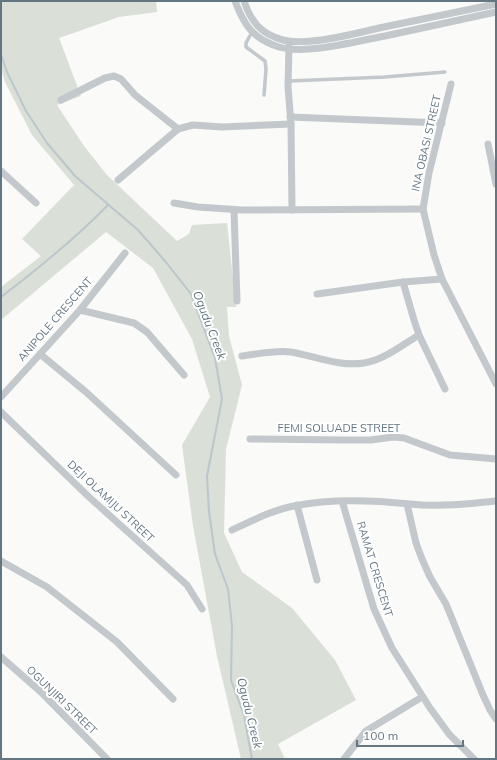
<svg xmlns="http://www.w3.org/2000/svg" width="497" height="760" font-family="Mulish,sans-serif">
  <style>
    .green { fill: #dadfd7 }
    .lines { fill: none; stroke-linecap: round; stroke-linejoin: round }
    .stream { stroke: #bbc7cb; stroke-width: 2 }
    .service { stroke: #c3c8cc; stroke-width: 3.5 }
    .minor { stroke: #c3c8cc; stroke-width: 7 }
    .labels { text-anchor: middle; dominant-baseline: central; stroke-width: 4; stroke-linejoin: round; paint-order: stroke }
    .street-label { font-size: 11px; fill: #657683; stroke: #fff }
    .water-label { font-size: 12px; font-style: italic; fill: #60757c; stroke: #fff }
  </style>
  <rect width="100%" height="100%" fill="#fafaf8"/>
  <!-- green -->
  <polygon class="green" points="1,1 156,1 157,12 119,17 59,38 81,96 57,105 84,146 107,175 177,241 189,234 192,225 227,223 236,307 227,307 229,336 242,385 226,449 224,533 242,572 292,608 335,660 356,700 278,744 285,759 241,759 217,656 193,526 182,445 210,397 192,339 153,268 106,232 1,320 1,287 41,256 22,239 74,185 32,135 5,82 1,68"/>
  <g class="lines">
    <!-- stream -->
    <g class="stream">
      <polyline points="1,55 7,72 26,111 47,143 75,176 138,230 165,261 191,294 215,358 222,399 207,476 209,512 215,554 228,589 232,626 231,680 244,715 252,759"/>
      <path d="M1,297C39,268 75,239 108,205"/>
    </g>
    <!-- service -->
    <g class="service">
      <polyline points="252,32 246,43 246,47 265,61 266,69 264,95"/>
      <polyline points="289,81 385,77 445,72"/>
    </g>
    <!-- minor -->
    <g class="minor">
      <path d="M235,1C244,25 253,39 279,47C306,55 357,41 385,36C422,28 459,20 496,12"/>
      <path d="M244,1C251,22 261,34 283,40C307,46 354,34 379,28C418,20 457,12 496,4"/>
      <polyline points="289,46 288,87 291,124 292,210"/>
      <polyline points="451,84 429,173 423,209 434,255 442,279 496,384"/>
      <polyline points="61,100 105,78 114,76 121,79 135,95 178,129"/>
      <polyline points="290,117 442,123"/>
      <polyline points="488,144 496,184"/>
      <polyline points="1,171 36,203"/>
      <polyline points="118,180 178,129 193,125 222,127 291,124"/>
      <polyline points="174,203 198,207 242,210 423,209"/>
      <polyline points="234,210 237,301"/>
      <polyline points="403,282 414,320 419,335 445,389"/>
      <polyline points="317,294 403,282 442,279"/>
      <polyline points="80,310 134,323 147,332 184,375"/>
      <polyline points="40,354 86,392 176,475"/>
      <path d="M242,356C258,354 275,350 291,352C315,356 339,367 364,363C384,360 402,345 419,335"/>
      <polyline points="1,397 80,310 125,253"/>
      <polyline points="1,412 89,497 187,585 202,609"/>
      <polyline points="250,439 345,440 371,440 393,437 404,438 450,455 496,459"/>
      <polyline points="342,501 374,609 392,648 430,708 449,734 474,759"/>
      <polyline points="407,504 416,543 422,559 430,577 446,604 483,695 490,710 496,719"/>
      <polyline points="297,505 317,580"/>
      <path d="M232,530C252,521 272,510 294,506C332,498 373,500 410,504C438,507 468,504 496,501"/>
      <polyline points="1,561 47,587 117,642 173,699"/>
      <polyline points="1,657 41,692 107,759"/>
      <polyline points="344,759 366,731 422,697"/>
    </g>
  </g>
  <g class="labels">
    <!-- street labels -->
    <g class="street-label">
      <text transform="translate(426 143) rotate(-77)">INA OBASI STREET</text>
      <text transform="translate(55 319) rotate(-49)">ANIPOLE CRESCENT</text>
      <text x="339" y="428">FEMI SOLUADE STREET</text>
      <text transform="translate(111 501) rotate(43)">DEJI OLAMIJU STREET</text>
      <text transform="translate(375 569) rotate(73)">RAMAT CRESCENT</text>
      <text transform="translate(62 700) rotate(44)">OGUNJIRI STREET</text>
    </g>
    <!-- water labels -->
    <g class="water-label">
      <text transform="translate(210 325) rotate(69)">Ogudu Creek</text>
      <text transform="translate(250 713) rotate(76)">Ogudu Creek</text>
    </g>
  </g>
  <!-- border -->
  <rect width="497" height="760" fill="none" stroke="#657683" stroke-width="4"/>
  <!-- scale -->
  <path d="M357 740v6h106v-6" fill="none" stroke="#657683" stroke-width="2"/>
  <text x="363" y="740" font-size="12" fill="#657683" stroke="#ffffff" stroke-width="3" paint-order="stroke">100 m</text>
</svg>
